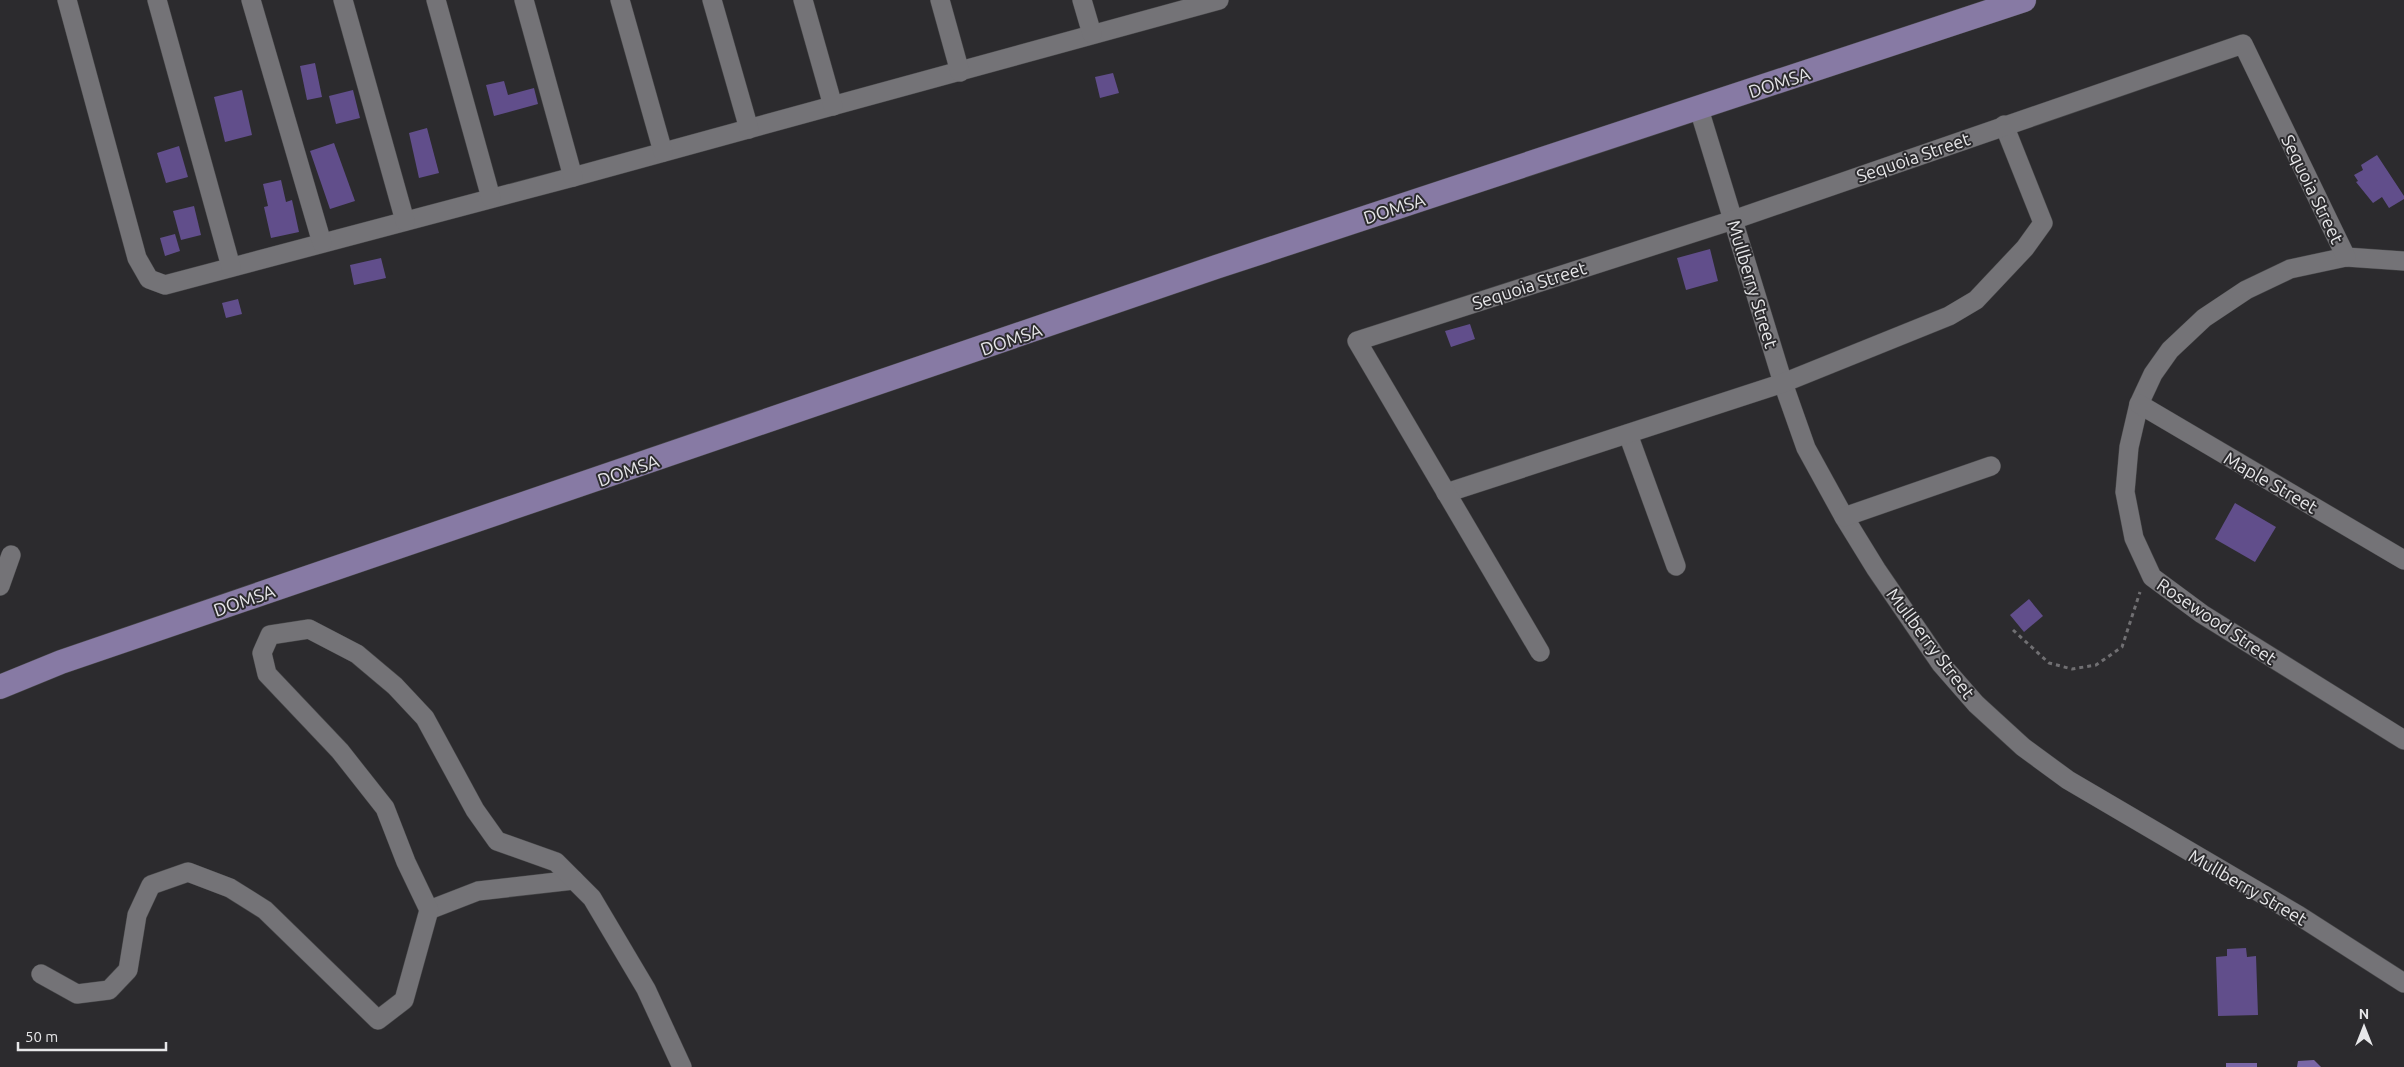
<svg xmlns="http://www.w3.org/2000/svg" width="2404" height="1067" font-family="Ubuntu,sans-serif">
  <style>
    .water { fill: #7a67a6 }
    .building { fill: #614e8b }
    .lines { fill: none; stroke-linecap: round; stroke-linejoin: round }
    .minor-casing { stroke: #474749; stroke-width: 20 }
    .major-casing { stroke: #474749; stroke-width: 25 }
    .path { stroke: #706f72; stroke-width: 3; stroke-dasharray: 4 4; stroke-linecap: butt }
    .minor { stroke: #747377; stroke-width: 19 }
    .major { stroke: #877aa4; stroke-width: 24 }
    .labels { text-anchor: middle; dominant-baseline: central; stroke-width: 4; stroke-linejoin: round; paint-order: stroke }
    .street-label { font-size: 18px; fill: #e7e7e9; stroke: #2c2b2e }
  </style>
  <rect width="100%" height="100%" fill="#2c2b2e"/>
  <!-- water -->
  <g class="water">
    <polygon points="2314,1060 2321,1067 2297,1067 2298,1061"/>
    <rect x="2226" y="1063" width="31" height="4"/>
  </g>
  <!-- building -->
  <g class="building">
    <polygon points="315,63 322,97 307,100 300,66"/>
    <polygon points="1113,73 1119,93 1100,98 1095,77"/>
    <polygon points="504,81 508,95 534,88 538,104 494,116 486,85"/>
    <polygon points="242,90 252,135 225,142 214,97"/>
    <polygon points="353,90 360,118 336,124 329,96"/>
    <polygon points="427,128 439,173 419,178 409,133"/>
    <polygon points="334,143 355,201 330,209 310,151"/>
    <polygon points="179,146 188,177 166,183 157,153"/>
    <polygon points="2377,155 2404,196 2404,199 2389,208 2382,197 2373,203 2356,182 2358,181 2354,175 2363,170 2361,165"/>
    <polygon points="281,180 286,202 292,200 299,232 271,238 264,207 268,206 263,184"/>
    <polygon points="194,206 201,235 181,240 173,211"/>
    <polygon points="175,234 180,251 165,256 160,238"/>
    <polygon points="1710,249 1718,281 1686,290 1677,258"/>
    <polygon points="381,258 386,278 354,285 350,265"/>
    <polygon points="238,299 242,314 226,318 222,303"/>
    <polygon points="1470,324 1475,339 1451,347 1445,331"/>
    <polygon points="2235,503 2276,527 2255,562 2215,539"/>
    <polygon points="2029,599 2043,616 2024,632 2010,615"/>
    <polygon points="2246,948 2247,957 2256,956 2258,1015 2218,1016 2216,957 2227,956 2227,949"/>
  </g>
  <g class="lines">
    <!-- minor casing -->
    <g class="minor-casing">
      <g id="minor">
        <polyline points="67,0 137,258 149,279 165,285 573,177 1219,0"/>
        <polyline points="157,0 231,267"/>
        <polyline points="251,0 322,243"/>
        <polyline points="343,0 405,221"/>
        <polyline points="436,0 491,198"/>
        <polyline points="524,0 573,177"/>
        <polyline points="620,0 663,152"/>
        <polyline points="712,0 749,129"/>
        <polyline points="803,0 833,106"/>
        <polyline points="940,0 960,72"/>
        <polyline points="1082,0 1092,34"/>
        <polyline points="1699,109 1783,383 1806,448 1844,517 1876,569 1941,664 1976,704 2023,747 2068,780 2298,915 2404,983"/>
        <polyline points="2404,261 2346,257 2290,269 2246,290 2204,318 2170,350 2153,374 2139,404 2129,447 2125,492 2134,538 2152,577 2202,614 2404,740"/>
        <polyline points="2139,404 2404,560"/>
        <polyline points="1628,434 1676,566"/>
        <polyline points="1446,493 1783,383 1949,316 1976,300 2025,248 2043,223 2004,125"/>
        <polyline points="1844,517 1991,466"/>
        <polyline points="0,586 11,555"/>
        <polyline points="1540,652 1357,341 1733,220 2243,44 2346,257"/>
        <polyline points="429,910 478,891 574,880"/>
        <polyline points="41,974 77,994 109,990 128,970 137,915 151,885 188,872 230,888 265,910 378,1020 404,1000 429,910 406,862 385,808 340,751 267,674 262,653 270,635 309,629 357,654 395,686 425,718 475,810 497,841 556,862 592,898 646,989 682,1067"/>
      </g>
    </g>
    <!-- major casing -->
    <g class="major-casing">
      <polyline id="major" points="0,687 61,662 1216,267 2024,0"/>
    </g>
    <!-- path -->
    <polyline class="path" points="2013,630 2049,663 2072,669 2096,665 2122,647 2140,592"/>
    <!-- minor -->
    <use href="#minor" class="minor"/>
    <!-- major -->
    <use href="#major" class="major"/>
  </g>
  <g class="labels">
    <!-- street labels -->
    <g class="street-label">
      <text transform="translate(1779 82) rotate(-18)">DOMSA</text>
      <text transform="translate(1913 157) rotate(-19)">Sequoia Street</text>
      <text transform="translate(2313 189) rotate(64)">Sequoia Street</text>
      <text transform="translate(1394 208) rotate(-18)">DOMSA</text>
      <text transform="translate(1753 284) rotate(73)">Mullberry Street</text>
      <text transform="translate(1529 285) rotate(-18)">Sequoia Street</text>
      <text transform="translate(1011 339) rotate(-19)">DOMSA</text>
      <text transform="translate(628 470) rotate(-19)">DOMSA</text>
      <text transform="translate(2271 482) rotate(30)">Maple Street</text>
      <text transform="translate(244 600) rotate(-19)">DOMSA</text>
      <text transform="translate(2217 621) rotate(34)">Rosewood Street</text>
      <text transform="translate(1931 643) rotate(53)">Mullberry Street</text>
      <text transform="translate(2248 887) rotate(30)">Mullberry Street</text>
    </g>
  </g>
  <!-- north arrow -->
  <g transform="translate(2364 1027)" stroke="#2c2b2e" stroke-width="4" paint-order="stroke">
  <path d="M0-4L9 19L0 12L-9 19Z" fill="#e7e7e9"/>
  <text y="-8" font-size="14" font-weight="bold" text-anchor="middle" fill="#e7e7e9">N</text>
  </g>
  <!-- scale -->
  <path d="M18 1042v8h148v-8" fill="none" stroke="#e7e7e9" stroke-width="2.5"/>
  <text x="25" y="1042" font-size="15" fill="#e7e7e9" stroke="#2c2b2e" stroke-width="4" paint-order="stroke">50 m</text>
</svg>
